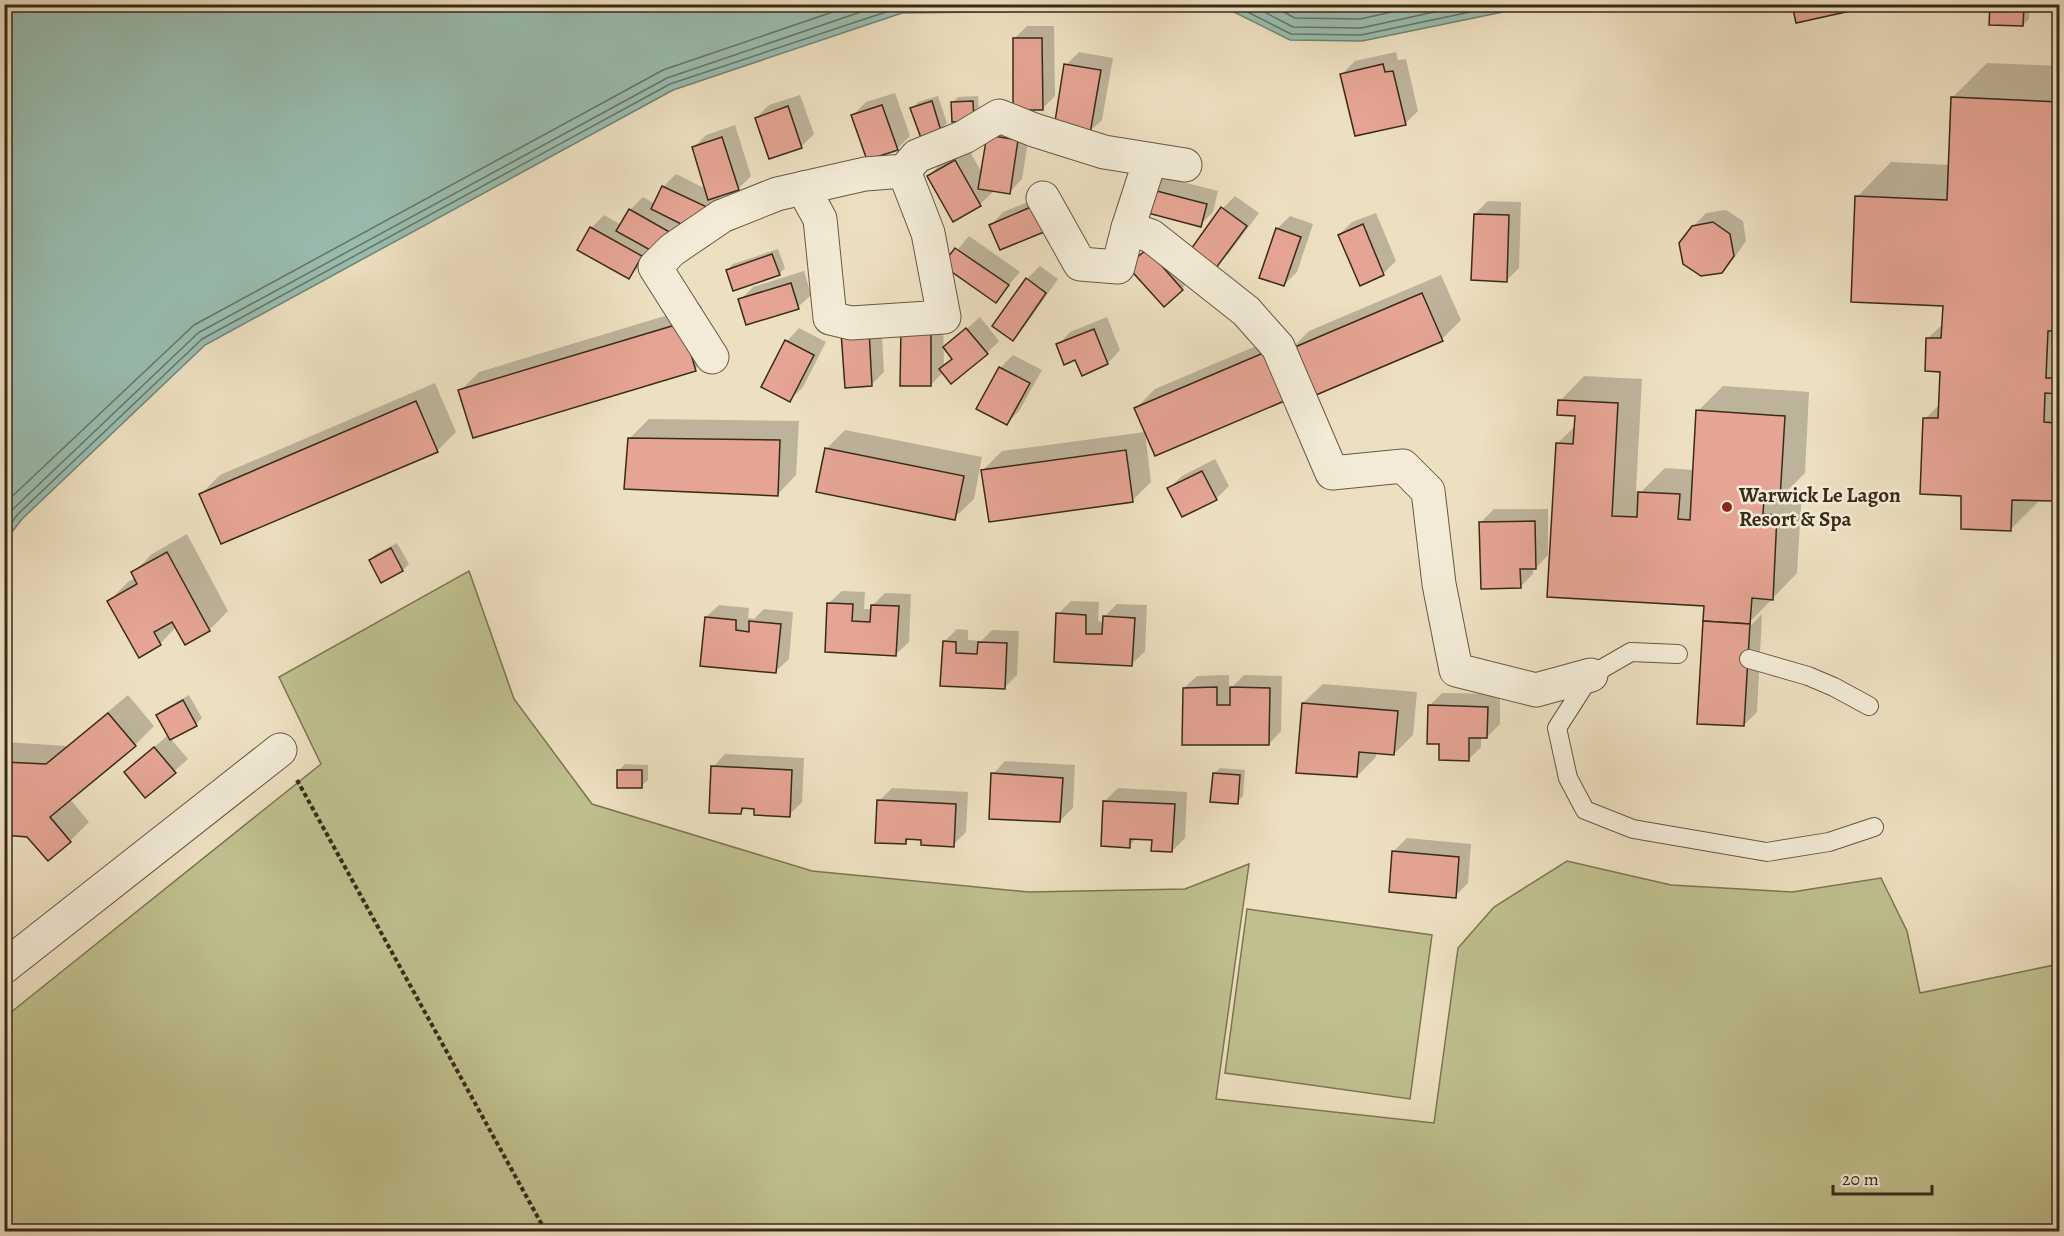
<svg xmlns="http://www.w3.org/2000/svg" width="2064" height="1236" font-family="Alegreya,serif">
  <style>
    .green { fill: #bfc08e; stroke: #7c7554; stroke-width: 1.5 }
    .water { fill: #99bdb0; stroke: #738274; stroke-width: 1.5 }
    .shadow { fill: #0003 }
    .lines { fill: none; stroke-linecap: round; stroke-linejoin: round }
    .shore { stroke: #697464; stroke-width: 1.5 }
    .building { fill: #e5a494; stroke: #392a19; stroke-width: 1.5 }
    .service-casing { stroke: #665843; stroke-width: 20 }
    .minor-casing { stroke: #665843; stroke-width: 35 }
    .path { stroke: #392a19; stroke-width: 4; stroke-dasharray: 4.5 3; stroke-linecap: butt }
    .service { stroke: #f3ebd7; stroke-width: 18 }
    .minor { stroke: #f3ebd7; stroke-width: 33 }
    .poi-dot { fill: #8f2418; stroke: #f3ebd7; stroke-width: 2 }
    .labels { text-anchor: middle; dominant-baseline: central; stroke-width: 5; stroke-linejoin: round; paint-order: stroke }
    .poi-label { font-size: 21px; font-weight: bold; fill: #392a19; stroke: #f3ebd7; text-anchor: start }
  </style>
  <rect width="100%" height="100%" fill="#ede0c1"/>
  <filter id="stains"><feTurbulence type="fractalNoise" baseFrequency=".00333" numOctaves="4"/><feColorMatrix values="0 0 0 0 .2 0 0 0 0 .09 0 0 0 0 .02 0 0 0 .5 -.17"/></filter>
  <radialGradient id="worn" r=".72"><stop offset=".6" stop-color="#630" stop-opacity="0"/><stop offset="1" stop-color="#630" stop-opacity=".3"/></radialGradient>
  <!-- green -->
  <g class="green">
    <polygon points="469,571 514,699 592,804 812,871 1028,892 1185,889 1249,864 1216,1099 1434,1123 1458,948 1494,907 1567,861 1671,885 1792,892 1881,878 1907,931 1920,993 2059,964 2059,1231 5,1231 5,1017 321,764 279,677"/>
    <polygon points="1247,909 1432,935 1410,1099 1225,1073"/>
  </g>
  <!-- water -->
  <polygon class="water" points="5,4 1537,4 1537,5 1362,41 1290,40 1228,9 902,13 673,90 205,345 22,519 5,541"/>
  <!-- shadow -->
  <g class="shadow">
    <polygon points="1992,4 2030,4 2029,19 2023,25"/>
    <polygon points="1027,26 1054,26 1055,96 1042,109 1014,39"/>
    <polygon points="1079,52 1113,58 1102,120 1089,132 1066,65"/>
    <polygon points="1396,52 1398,60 1406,59 1418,111 1405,124 1342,74 1355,61"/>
    <polygon points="1987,63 2060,66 2060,493 2053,500 2041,499 2010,530 1963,494 1925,419 1941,403 1942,370 1928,338 1944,323 1944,305 1857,197 1891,162 1950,165 1953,97"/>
    <polygon points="895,93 910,136 897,149 853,115 866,102"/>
    <polygon points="800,95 814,134 801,147 756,118 769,105"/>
    <polygon points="938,96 947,123 940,130 912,109 918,102"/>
    <polygon points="978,96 979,113 973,119 952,103 958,97"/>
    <polygon points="735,125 751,176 738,189 721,194 710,217 642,264 629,277 591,228 604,215 621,225 630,210 643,197 655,204 663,187 676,174 706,189 694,147 706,135"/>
    <polygon points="1030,128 1022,179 1010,192 992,189 993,192 980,204 953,220 929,176 941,163 968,148 982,173 988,135"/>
    <polygon points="1163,177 1218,191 1213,212 1200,225 1151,190"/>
    <polygon points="1046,195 1056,218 991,225 1003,212"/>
    <polygon points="1235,196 1259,213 1229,253 1216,266 1223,208"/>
    <polygon points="1488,201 1521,202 1519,268 1506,281 1475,214"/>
    <polygon points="1726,210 1743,221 1746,241 1734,258 1721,271 1693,227 1706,213"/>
    <polygon points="1376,213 1396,261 1383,274 1339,235 1352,222"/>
    <polygon points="1290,216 1313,224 1297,272 1284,285 1277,229"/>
    <polygon points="969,236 1020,272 995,301 945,265"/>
    <polygon points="778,249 785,268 779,274 727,270 733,264"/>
    <polygon points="1142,254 1195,276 1164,305"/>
    <polygon points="1040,266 1058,279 1025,326 1012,339 1027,279"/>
    <polygon points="804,271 811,295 798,307 740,300 753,287"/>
    <polygon points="1441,275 1461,320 1442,339 1136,408 1155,389 1287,333 1293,347 1309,331"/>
    <polygon points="701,305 715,350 695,369 460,391 479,372"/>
    <polygon points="943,315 944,367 953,358 945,348 980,317 999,341 987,353 943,372 931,385 902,328"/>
    <polygon points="1107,317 1120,350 1108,363 1082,374 1076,359 1058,345 1070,332"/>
    <polygon points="881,318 884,372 871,385 843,332"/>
    <polygon points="799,328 826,342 803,387 790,400 763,386 787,341"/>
    <polygon points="1013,355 1042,370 1019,411 1006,424 1000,368"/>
    <polygon points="1584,376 1642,379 1636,491 1641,492 1665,468 1695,470 1698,411 1723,386 1809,392 1805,473 1788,490 1802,491 1797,573 1749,623 1749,627 1762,614 1757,712 1744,725 1705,605 1549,596 1557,444 1576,425 1576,414 1560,401"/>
    <polygon points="435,383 456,432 437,451 201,494 220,475"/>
    <polygon points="649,419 799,421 796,475 777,495 630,438"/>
    <polygon points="845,430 982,457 974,499 954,518 826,449"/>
    <polygon points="1145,432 1151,482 1132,501 983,470 1002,451"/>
    <polygon points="1215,459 1229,486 1216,499 1169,488 1182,476"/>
    <polygon points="1494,509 1548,509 1548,555 1536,568 1533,568 1533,574 1520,587 1481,522"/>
    <polygon points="187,534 228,611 209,630 176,627 160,644 109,601 128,582 135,578 133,573 152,554"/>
    <polygon points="397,543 409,564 403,570 370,560 376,554"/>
    <polygon points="842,591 865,592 864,609 872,609 872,606 885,593 911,594 909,642 896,654 829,603"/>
    <polygon points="1071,601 1099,602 1098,621 1104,622 1104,617 1117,604 1147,605 1145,651 1132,664 1056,661 1058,614"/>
    <polygon points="719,605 749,608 748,618 754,619 764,609 793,612 789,659 776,671 706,617"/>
    <polygon points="957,629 968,630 968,640 981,641 992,630 1019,631 1017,675 1005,687 942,684 944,642"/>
    <polygon points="1229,675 1229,690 1244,675 1282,676 1281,731 1269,744 1184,688 1197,676"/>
    <polygon points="1323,684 1417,692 1413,735 1394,754 1376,752 1376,757 1357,776 1303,703"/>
    <polygon points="1442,693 1500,694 1500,724 1487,737 1481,736 1481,747 1468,760 1441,742 1429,706"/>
    <polygon points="128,695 154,726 135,745 70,799 89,822 70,841 4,834 4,742 67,746"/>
    <polygon points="189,695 202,718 196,724 170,738 188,759 146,796 126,772 168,735 158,715 164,709"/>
    <polygon points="725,754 804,758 802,802 789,815 756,808 746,807 741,813 713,767"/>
    <polygon points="1005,761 1075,765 1073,808 1060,821 993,774"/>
    <polygon points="625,764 648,765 648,780 641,786 619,770"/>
    <polygon points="1220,768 1245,770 1243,796 1237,802 1214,774"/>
    <polygon points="892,788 968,792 966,832 953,845 922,839 910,838 905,843 879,801"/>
    <polygon points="1118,788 1187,792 1185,838 1172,851 1154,839 1137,838 1129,846 1105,801"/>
    <polygon points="1407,838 1471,844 1468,883 1455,896 1394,851"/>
  </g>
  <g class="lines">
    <!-- shore -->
    <g class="shore">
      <polyline points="1232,4 1291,34 1361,35 1508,4"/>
      <polyline points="1249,4 1293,27 1361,28 1471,4"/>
      <polyline points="1269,4 1295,18 1360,19 1428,4"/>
      <polyline points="4,504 194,325 663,70 856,4"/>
      <polyline points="4,519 13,509 198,333 667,78 884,4"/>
      <polyline points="4,532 18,514 202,339 670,84 901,7 1129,4"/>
    </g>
  </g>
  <!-- building -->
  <g class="building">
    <polygon points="1792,4 1882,4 1796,23"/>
    <polygon points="1990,4 2024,6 2023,26 1989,25"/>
    <polygon points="1013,38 1042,38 1043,110 1013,110"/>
    <polygon points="1064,64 1101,70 1090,134 1054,128"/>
    <polygon points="1383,64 1385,72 1393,71 1406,125 1355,136 1340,74"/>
    <polygon points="1951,97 2060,102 2060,331 2048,331 2046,378 2060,378 2060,394 2045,393 2044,422 2056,423 2053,501 2012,500 2011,531 1961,529 1961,496 1920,494 1923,418 1938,418 1940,372 1925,371 1926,338 1941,338 1943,306 1851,302 1855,196 1947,200"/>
    <polygon points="932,101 941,131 921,138 910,108"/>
    <polygon points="973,101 974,121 952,122 951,102"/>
    <polygon points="882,105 898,150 867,160 851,115"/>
    <polygon points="788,106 802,148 769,159 755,118"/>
    <polygon points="987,135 1018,140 1010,194 978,189"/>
    <polygon points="722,137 739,190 708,200 692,147"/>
    <polygon points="955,160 981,206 953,222 927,176"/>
    <polygon points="662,186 709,208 697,232 651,209"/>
    <polygon points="1149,189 1207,204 1201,227 1144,212"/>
    <polygon points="1033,206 1044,232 1000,250 989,225"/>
    <polygon points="1221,207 1247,226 1216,268 1191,249"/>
    <polygon points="629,209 673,234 661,256 616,231"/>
    <polygon points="1474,214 1509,215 1507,282 1471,280"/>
    <polygon points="1713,222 1730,234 1734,256 1722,273 1701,276 1683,264 1679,243 1692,226"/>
    <polygon points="1363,224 1384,275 1360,286 1338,235"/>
    <polygon points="590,227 642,256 629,279 577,250"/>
    <polygon points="1276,228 1301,237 1284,286 1259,278"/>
    <polygon points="955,248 1009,285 996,303 942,265"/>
    <polygon points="1147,249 1183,290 1164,307 1127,266"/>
    <polygon points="772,254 780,275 733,291 726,270"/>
    <polygon points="1026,278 1046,293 1013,341 992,326"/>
    <polygon points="791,283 799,309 746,325 738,299"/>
    <polygon points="1422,293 1443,341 1309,398 1288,350"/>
    <polygon points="682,323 696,371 473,438 458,390"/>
    <polygon points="901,327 931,327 931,386 900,386"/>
    <polygon points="966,328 988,354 951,384 939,369 952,359 943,347"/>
    <polygon points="1094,329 1108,364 1082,376 1075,360 1064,365 1056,344"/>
    <polygon points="869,330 872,386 845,388 841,332"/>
    <polygon points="785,340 814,355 790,402 761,387"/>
    <polygon points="1268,351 1289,399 1155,456 1134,408"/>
    <polygon points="999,367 1030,383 1007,425 976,409"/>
    <polygon points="1558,400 1618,403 1612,516 1637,517 1638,492 1680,494 1678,519 1690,520 1696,410 1785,416 1780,499 1764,499 1763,514 1777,515 1773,600 1752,598 1750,624 1703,621 1704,606 1547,597 1556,443 1573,444 1575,416 1557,415"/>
    <polygon points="416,401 438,452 221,544 199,494"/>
    <polygon points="628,438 780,440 778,496 624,489"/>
    <polygon points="825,448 964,476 955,520 816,492"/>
    <polygon points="1126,450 1133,502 989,522 981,470"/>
    <polygon points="1202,471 1217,500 1182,517 1167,488"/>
    <polygon points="1535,521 1536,569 1520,569 1521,588 1481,589 1479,522"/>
    <polygon points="391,548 403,571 381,583 369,560"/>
    <polygon points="167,552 210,631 185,645 172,622 154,632 161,645 139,658 107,601 137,584 131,572"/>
    <polygon points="827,603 853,604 852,621 870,622 871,605 899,606 896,656 825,652"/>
    <polygon points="1056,613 1086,615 1086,634 1102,634 1103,616 1135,618 1132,666 1054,662"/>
    <polygon points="705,617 736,620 736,630 749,632 749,621 781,624 776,673 700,666"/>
    <polygon points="1703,621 1750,624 1744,726 1697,724"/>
    <polygon points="943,641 956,642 956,653 977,654 978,642 1007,643 1005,689 940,686"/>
    <polygon points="1217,687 1217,705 1230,705 1230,687 1270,688 1269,745 1182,745 1183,688"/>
    <polygon points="183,700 197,726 170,740 156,715"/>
    <polygon points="1302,703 1398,711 1394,755 1359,752 1357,777 1296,773"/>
    <polygon points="1428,705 1488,707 1487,738 1469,738 1469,761 1439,760 1439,744 1427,744"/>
    <polygon points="108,713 136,746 50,817 71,842 48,861 27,837 4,835 4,762 46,764"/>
    <polygon points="154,747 176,773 145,798 124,772"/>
    <polygon points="711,766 792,770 790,817 754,815 754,809 742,808 741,814 709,813"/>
    <rect x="617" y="770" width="25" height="18"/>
    <polygon points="991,773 1063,778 1060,822 989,819"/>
    <polygon points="1213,773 1240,775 1238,804 1210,802"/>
    <polygon points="877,800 956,804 954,847 921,845 921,840 906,839 906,844 875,843"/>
    <polygon points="1103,801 1175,804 1172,852 1151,851 1152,840 1130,839 1130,848 1101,846"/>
    <polygon points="1392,851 1459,857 1456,898 1389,892"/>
  </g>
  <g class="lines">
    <!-- service casing -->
    <g class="service-casing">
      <g id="service">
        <polyline points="1678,654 1631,652 1591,675 1557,728 1568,778 1585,810 1633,829 1767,852 1829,842 1874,827"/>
        <polyline points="1749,659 1808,676 1834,687 1869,706"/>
      </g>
    </g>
    <!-- minor casing -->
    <g class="minor-casing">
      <g id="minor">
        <polyline points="1150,160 1128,228 1151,236 1246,311 1278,347 1332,473 1403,466 1428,491 1439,584 1456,670 1536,690 1591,675"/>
        <polyline points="803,188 820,219 830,318 851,323 944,317 928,233 904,171"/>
        <polyline points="1043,198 1080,264 1118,267 1128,228"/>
        <polyline points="712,357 655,267 672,250 722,216 777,194 865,174 904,171 917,156 964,137 999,116 1034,130 1104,152 1185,165"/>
        <polyline points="4,967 280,750"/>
      </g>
    </g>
    <!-- path -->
    <polyline class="path" points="297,780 546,1232"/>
    <!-- service -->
    <use href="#service" class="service"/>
    <!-- minor -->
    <use href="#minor" class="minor"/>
  </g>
  <!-- markers -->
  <circle class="poi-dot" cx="1727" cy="507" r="6"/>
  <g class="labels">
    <!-- poi labels -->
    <g class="poi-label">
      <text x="1739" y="495">Warwick Le Lagon<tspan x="1739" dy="24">Resort &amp; Spa</tspan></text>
    </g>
  </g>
  <!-- margin -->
  <rect width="2064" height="1236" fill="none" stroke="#ede0c1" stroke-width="24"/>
  <rect x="6" y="6" width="2052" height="1224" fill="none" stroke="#392a19" stroke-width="3"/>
  <rect x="12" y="12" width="2040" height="1212" fill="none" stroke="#392a19" stroke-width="1.5"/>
  <!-- scale -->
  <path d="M1833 1185v9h99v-9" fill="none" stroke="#392a19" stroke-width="3"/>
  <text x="1842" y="1185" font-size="18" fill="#392a19" stroke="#f3ebd7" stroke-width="4.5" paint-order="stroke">20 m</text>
  <rect width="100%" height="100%" filter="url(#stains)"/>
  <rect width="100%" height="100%" fill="url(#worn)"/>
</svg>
